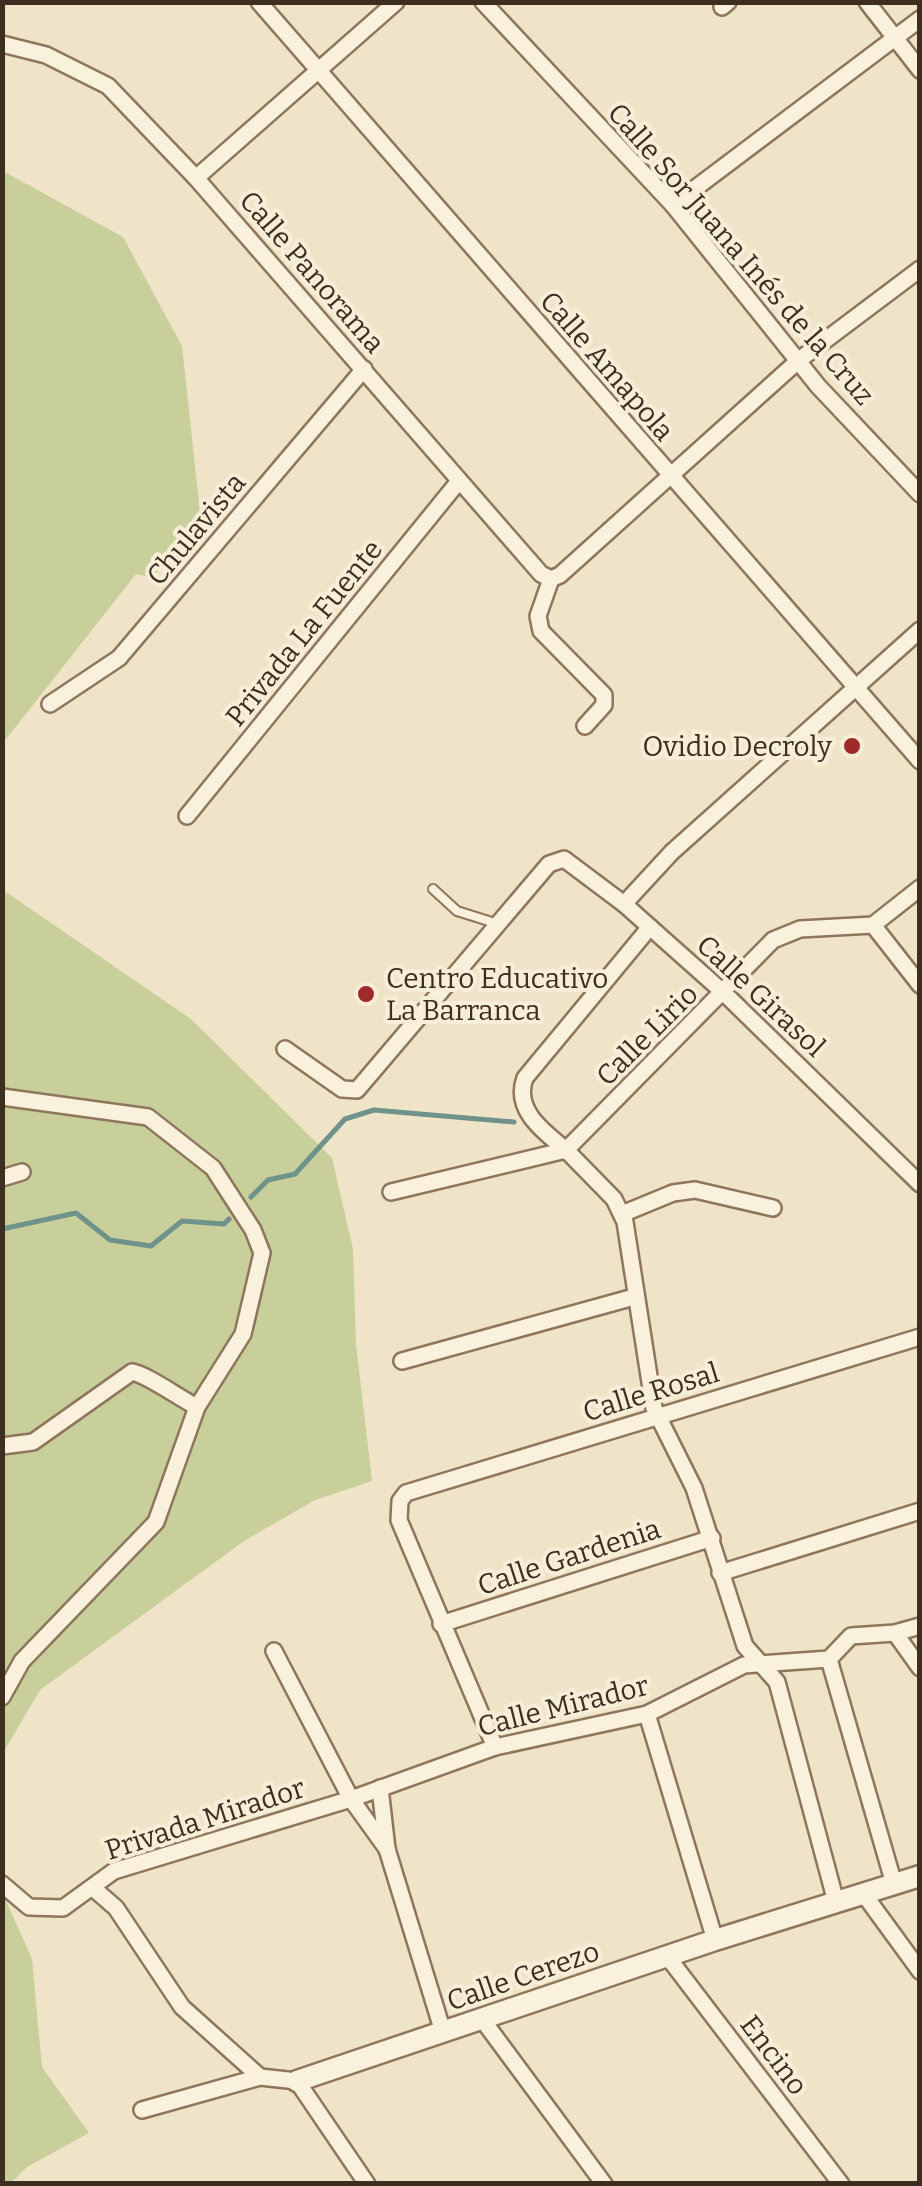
<svg xmlns="http://www.w3.org/2000/svg" width="922" height="2186" font-family="Bitter,serif">
  <style>
    .green { fill: #c9cf9b }
    .lines { fill: none; stroke-linecap: round; stroke-linejoin: round }
    .stream { stroke: #6f938a; stroke-width: 5 }
    .service-casing { stroke: #8d765c; stroke-width: 12 }
    .minor-casing { stroke: #8d765c; stroke-width: 20 }
    .tertiary-casing { stroke: #8d765c; stroke-width: 25 }
    .service { stroke: #faf1dc; stroke-width: 8 }
    .minor { stroke: #faf1dc; stroke-width: 15 }
    .tertiary { stroke: #faf1dc; stroke-width: 20 }
    .poi-dot { fill: #9e2a2b; stroke: #f7eed8; stroke-width: 4 }
    .labels { text-anchor: middle; dominant-baseline: central; stroke-width: 8; stroke-linejoin: round; paint-order: stroke }
    .street-label { font-size: 28px; fill: #3d2e20; stroke: #f7eed8 }
    .poi-label { font-size: 28px; fill: #3d2e20; stroke: #f7eed8; text-anchor: end }
  </style>
  <rect width="100%" height="100%" fill="#f0e4c8"/>
  <!-- green -->
  <g class="green">
    <polygon points="3,171 123,237 182,346 203,540 150,577 136,574 3,743"/>
    <polygon points="3,890 191,1019 332,1158 353,1249 356,1344 372,1481 315,1500 244,1541 40,1690 3,1753"/>
    <polygon points="2,1892 32,1959 42,2067 89,2133 27,2167 10,2184 2,2183"/>
  </g>
  <g class="lines">
    <!-- stream -->
    <g class="stream">
      <polyline points="251,1197 268,1180 295,1174 345,1119 374,1110 514,1122"/>
      <polyline points="2,1229 76,1213 110,1240 151,1246 182,1221 224,1224 229,1219"/>
    </g>
    <!-- service casing -->
    <g class="service-casing">
      <polyline id="service" points="433,889 457,911 495,923"/>
    </g>
    <!-- minor casing -->
    <g class="minor-casing">
      <g id="minor">
        <polyline points="259,2 920,761"/>
        <polyline points="483,2 673,205 818,386 920,494"/>
        <polyline points="867,2 920,70"/>
        <polyline points="722,7 728,2"/>
        <polyline points="2,44 46,55 108,86 196,178 541,574 551,579"/>
        <polyline points="196,178 396,2"/>
        <polyline points="673,205 920,19"/>
        <polyline points="551,579 560,575 799,360 920,269"/>
        <polyline points="551,579 538,616 541,631 604,695 604,705 585,726"/>
        <polyline points="50,704 119,658 364,369"/>
        <polyline points="187,816 459,481"/>
        <polyline points="624,904 672,852 920,630"/>
        <polyline points="873,925 920,985"/>
        <path d="M650,927L525,1078C513,1110 544,1132 566,1150L773,940L800,929L873,925L920,888"/>
        <polyline points="285,1049 342,1089 357,1090 549,864 564,859 624,904 724,993 920,1184"/>
        <polyline points="2,1097 148,1117 213,1168 253,1230 262,1253 243,1334 197,1407 156,1522 22,1661 2,1697"/>
        <polyline points="2,1178 22,1172"/>
        <polyline points="391,1192 566,1150 614,1199 625,1222 654,1408 694,1488 745,1646 777,1682 836,1902"/>
        <polyline points="622,1214 673,1193 695,1190 773,1208"/>
        <polyline points="402,1361 634,1297"/>
        <path d="M2,1446L33,1442L132,1372C146,1374 181,1399 197,1407"/>
        <polyline points="720,1573 920,1511"/>
        <polyline points="441,1624 712,1538"/>
        <polyline points="895,1633 920,1668"/>
        <polyline points="274,1651 351,1799 387,1849"/>
        <polyline points="829,1659 894,1884"/>
        <polyline points="647,1714 715,1940"/>
        <polyline points="495,1747 399,1520 400,1501 406,1493 920,1337"/>
        <polyline points="380,1788 387,1849 443,2032"/>
        <polyline points="2,1884 29,1907 63,1908 114,1871 351,1799 495,1747 647,1714 744,1665 829,1659 851,1636 895,1633 920,1626"/>
        <polyline points="93,1888 116,1908 182,2007 260,2077"/>
        <polyline points="863,1893 920,1971"/>
        <polyline points="667,1956 841,2184"/>
        <polyline points="482,2019 604,2184"/>
        <polyline points="142,2110 260,2077 297,2081 367,2184"/>
      </g>
    </g>
    <!-- tertiary casing -->
    <g class="tertiary-casing">
      <polyline id="tertiary" points="297,2081 715,1940 920,1876"/>
    </g>
    <!-- service -->
    <use href="#service" class="service"/>
    <!-- minor -->
    <use href="#minor" class="minor"/>
    <!-- tertiary -->
    <use href="#tertiary" class="tertiary"/>
  </g>
  <!-- markers -->
  <g class="poi-dot">
    <circle cx="852" cy="746" r="10"/>
    <circle cx="366" cy="994" r="10"/>
  </g>
  <g class="labels">
    <!-- street labels -->
    <g class="street-label">
      <text transform="translate(741 254) rotate(49)">Calle Sor Juana Inés de la Cruz</text>
      <text transform="translate(312 272) rotate(49)">Calle Panorama</text>
      <text transform="translate(607 366) rotate(49)">Calle Amapola</text>
      <text transform="translate(196 529) rotate(-50)">Chulavista</text>
      <text transform="translate(304 633) rotate(-51)">Privada La Fuente</text>
      <text transform="translate(761 996) rotate(43)">Calle Girasol</text>
      <text transform="translate(647 1035) rotate(-45)">Calle Lirio</text>
      <text transform="translate(651 1392) rotate(-17)">Calle Rosal</text>
      <text transform="translate(569 1557) rotate(-18)">Calle Gardenia</text>
      <text transform="translate(563 1706) rotate(-14)">Calle Mirador</text>
      <text transform="translate(205 1819) rotate(-18)">Privada Mirador</text>
      <text transform="translate(523 1976) rotate(-19)">Calle Cerezo</text>
      <text transform="translate(774 2055) rotate(53)">Encino</text>
    </g>
    <!-- poi labels -->
    <g class="poi-label">
      <text x="832" y="746">Ovidio Decroly</text>
      <text x="386" y="978" text-anchor="start">Centro Educativo<tspan x="386" dy="32">La Barranca</tspan></text>
    </g>
  </g>
  <!-- border -->
  <rect width="922" height="2186" fill="none" stroke="#3d2e20" stroke-width="10"/>
</svg>
